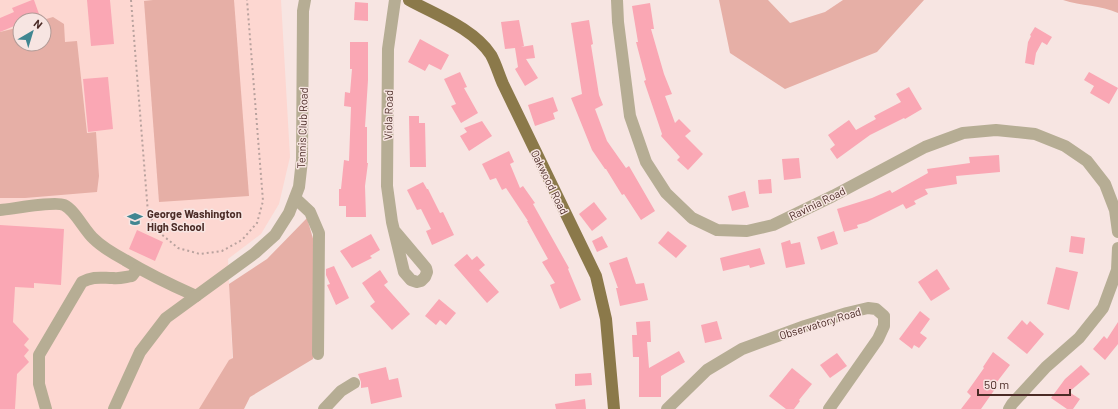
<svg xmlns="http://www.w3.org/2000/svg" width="1118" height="409" font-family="Barlow,sans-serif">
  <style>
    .built { fill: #fdd7d1; fill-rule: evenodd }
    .green { fill: #e6afa6 }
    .building { fill: #faa7b4 }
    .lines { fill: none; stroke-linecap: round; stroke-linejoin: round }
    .path { stroke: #b9a29e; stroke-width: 2; stroke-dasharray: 2 3; stroke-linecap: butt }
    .minor { stroke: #b6ad94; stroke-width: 12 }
    .major { stroke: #8b794a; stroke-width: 12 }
    .labels { text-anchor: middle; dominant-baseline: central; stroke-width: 3; stroke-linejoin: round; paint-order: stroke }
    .street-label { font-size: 11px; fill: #4b2b26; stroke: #f7e5e2 }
    .poi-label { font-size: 11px; font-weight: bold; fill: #4b2b26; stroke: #f7e5e2; text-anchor: start }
  </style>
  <rect width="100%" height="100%" fill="#f7e5e2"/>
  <!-- built -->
  <path class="built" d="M0,0H281L290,157L279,204L261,234L228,259L233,370L207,409H0ZM20,20H44V44H20Z"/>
  <!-- green -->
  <g class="green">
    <polygon points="153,0 234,0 249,196 159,202 144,1"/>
    <polygon points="719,0 768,0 790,23 825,12 843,0 924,0 877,52 785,89 730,53"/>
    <path d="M1063,0H1118V13C1101,5 1081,6 1063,0Z"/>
    <polygon points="53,17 64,24 65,42 77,41 87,133 96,132 99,176 97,192 25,198 0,198 0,32 20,27 20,44 44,44 44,20 43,20"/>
    <polygon points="307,218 314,242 313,359 250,397 244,409 199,409 229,360 233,358 229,284 267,259"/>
  </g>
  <!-- building -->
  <g class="building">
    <polygon points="32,0 34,0 39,14 24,20 20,20 20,22 18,22 19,24 0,32 0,18 14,12 12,8"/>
    <polygon points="87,0 110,0 114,44 91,46"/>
    <polygon points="355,2 368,3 368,21 354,20"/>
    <polygon points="650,3 654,29 651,29 664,74 672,94 665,96 675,123 679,119 691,131 685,136 703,154 688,170 677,160 680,157 661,136 662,134 644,81 646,80 636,42 638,42 632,6"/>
    <polygon points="519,20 524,46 521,47 533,45 535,58 526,59 538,78 525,86 515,69 518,67 515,48 505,49 501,22"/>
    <polygon points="589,20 593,44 591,45 599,95 603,105 595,109 607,141 626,168 629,166 655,211 641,220 624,194 622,195 606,169 605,169 592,150 571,98 582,94 571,23"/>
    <polygon points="1035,27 1052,37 1047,45 1042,42 1036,53 1034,65 1025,63 1028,42 1031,36 1030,35"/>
    <polygon points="420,39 449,55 441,70 429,64 425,71 408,62"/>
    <polygon points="350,42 368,42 368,80 365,127 367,127 367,163 368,163 365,186 366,217 346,217 346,206 339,206 339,189 341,189 344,160 349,161 351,107 344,106 345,92 350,93 352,69 350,69"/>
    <polygon points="460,72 467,87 464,88 478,113 461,123 451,106 456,104 444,79"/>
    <polygon points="1089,72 1118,88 1109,104 1090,93 1094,86 1084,80"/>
    <polygon points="108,77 113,129 88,132 83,79"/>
    <polygon points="909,87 922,109 905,119 904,118 870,135 837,159 830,149 835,145 828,135 849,120 856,130 876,119 874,116 901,102 896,94"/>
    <polygon points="553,97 558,111 553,113 555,119 535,126 528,105"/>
    <polygon points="409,116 419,116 419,123 425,123 426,167 410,167"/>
    <polygon points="482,121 492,136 469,151 460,136 467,132 464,128"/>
    <polygon points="509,151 514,162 510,164 520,188 523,186 535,203 533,204 569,268 568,269 581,300 560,309 550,285 555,283 542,262 548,259 527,221 528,221 506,188 502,190 496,178 490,180 482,164"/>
    <polygon points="999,155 1000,172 956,176 957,184 925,189 928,194 914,201 916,204 906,209 903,204 867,222 857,225 858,228 844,232 837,209 872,198 890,190 892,193 928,173 927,169 970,163 969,157"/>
    <polygon points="799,158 801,178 784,180 782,159"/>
    <polygon points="771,179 772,193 759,194 758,180"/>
    <polygon points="423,182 427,189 428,189 440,213 443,212 454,235 432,245 426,231 431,229 421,209 417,210 407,190"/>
    <polygon points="745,191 749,207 732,211 728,196"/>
    <polygon points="594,202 607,219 592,231 579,214"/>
    <polygon points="0,225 64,229 61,285 34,283 34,288 15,287 13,322 29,339 24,345 29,350 24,356 29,362 17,374 15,409 0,409"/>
    <polygon points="137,230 163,242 155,261 129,249"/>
    <polygon points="668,231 687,246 676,258 658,243"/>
    <polygon points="834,231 838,244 821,250 817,237"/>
    <polygon points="371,234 380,250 370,256 372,258 352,268 340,251"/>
    <polygon points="602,236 608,247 597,252 592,241"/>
    <polygon points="1071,236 1085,238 1083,254 1069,252"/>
    <polygon points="790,240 791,244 800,242 805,264 786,268 781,243"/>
    <polygon points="760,248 765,264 750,268 749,265 723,271 720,258"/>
    <polygon points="467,254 472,260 477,256 485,265 479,270 499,292 487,303 454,265"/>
    <polygon points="627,257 636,284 644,283 648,300 620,306 616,288 618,288 609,263"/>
    <polygon points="334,266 349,298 336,305 327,285 330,284 326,275 326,269"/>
    <polygon points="1056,267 1078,272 1069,310 1047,304"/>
    <polygon points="937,269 950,289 931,301 918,282"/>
    <polygon points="380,270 388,282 384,285 410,314 392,330 370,306 375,302 362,283"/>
    <polygon points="439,299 456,313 446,325 440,320 436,325 425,316"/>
    <polygon points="920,311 930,319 920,333 927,338 919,348 914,345 912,349 899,339"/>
    <polygon points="1022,320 1027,325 1030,321 1044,334 1027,354 1007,338"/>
    <polygon points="650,321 651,342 647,342 649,368 679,351 685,362 661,376 661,397 639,397 639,357 633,357 632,335 637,335 636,322"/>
    <polygon points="717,321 722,339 705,343 701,325"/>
    <polygon points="1118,322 1118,344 1105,360 1093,349 1104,336 1107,339"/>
    <polygon points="993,352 1010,365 993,387 995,389 981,409 961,409 971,396 967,392 984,368 983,367"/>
    <polygon points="837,353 847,366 830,378 820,365"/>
    <polygon points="1081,365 1090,374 1069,392 1080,399 1073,409 1067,409 1051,398 1065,379"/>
    <polygon points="386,367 389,380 398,378 402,397 371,404 368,387 361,388 361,382 358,374"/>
    <polygon points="792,368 812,384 799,400 800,401 794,409 786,409 769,396"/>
    <polygon points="591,373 592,385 575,386 575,374"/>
    <polygon points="585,399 586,409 556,409 555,404"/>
  </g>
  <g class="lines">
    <!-- path -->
    <polyline class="path" points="131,0 148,213 160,233 178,248 200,254 222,251 242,240 257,223 263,201 247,0"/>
    <!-- minor -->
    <g class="minor">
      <polyline points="617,0 618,22 630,116 646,162 666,193 692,218 717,230 747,231 773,225 833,196 925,147 963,133 996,130 1035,134 1065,146 1087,161 1105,184 1115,210 1118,232"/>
      <polyline points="295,198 310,212 319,233 318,354"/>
      <path d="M0,210C12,209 55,201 64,205C75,210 84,230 94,239C103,248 114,254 125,260C148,274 171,285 196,296"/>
      <polyline points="394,230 426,268 427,272 425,277 421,281 417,282 411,280 404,272 392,222 387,186 388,49 395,0"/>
      <path d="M46,409L39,384V355L82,282C93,276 101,278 113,278C119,279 125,277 132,276L138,268"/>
      <polyline points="114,409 140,352 166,318 255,253 275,235 289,213 299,187 302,160 303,11 305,0"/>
      <polyline points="324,409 341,391 354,383"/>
      <polyline points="667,409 707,370 742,349 805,326 847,313 868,308 876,309 884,316 884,326 878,339 829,409"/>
      <polyline points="1009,409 1012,404 1046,367 1079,338 1103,308 1117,270 1118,248"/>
    </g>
    <!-- major -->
    <path class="major" d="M409,0C436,15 473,28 491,55C496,64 499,75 503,84L596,276L606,319L614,409"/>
  </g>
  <!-- icons -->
  <defs>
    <g id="school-bare" transform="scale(1.2)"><path d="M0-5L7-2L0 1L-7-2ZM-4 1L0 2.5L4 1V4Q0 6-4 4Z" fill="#408691" stroke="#f7e5e2" stroke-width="2.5" paint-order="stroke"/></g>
  </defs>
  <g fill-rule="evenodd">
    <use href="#school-bare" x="135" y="219"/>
  </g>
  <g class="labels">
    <!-- street labels -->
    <g class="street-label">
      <text transform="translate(388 115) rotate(-89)">Viola Road</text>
      <text transform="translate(302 128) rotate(-88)">Tennis Club Road</text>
      <text transform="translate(550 182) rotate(64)">Oakwood Road</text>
      <text transform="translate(817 203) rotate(-26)">Ravinia Road</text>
      <text transform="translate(820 323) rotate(-17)">Observatory Road</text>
    </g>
    <!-- poi labels -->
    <g class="poi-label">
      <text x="147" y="213">George Washington<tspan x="147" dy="13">High School</tspan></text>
    </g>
  </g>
  <!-- north arrow -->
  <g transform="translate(32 32) rotate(38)"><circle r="19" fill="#f7e5e2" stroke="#b29b97"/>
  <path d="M0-3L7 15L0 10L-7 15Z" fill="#408691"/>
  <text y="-6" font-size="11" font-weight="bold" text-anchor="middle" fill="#4b2b26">N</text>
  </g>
  <!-- scale -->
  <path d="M978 389v6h92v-6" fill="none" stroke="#4b2b26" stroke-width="2"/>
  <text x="984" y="389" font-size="12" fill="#4b2b26" stroke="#f7e5e2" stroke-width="3" paint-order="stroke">50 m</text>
</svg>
